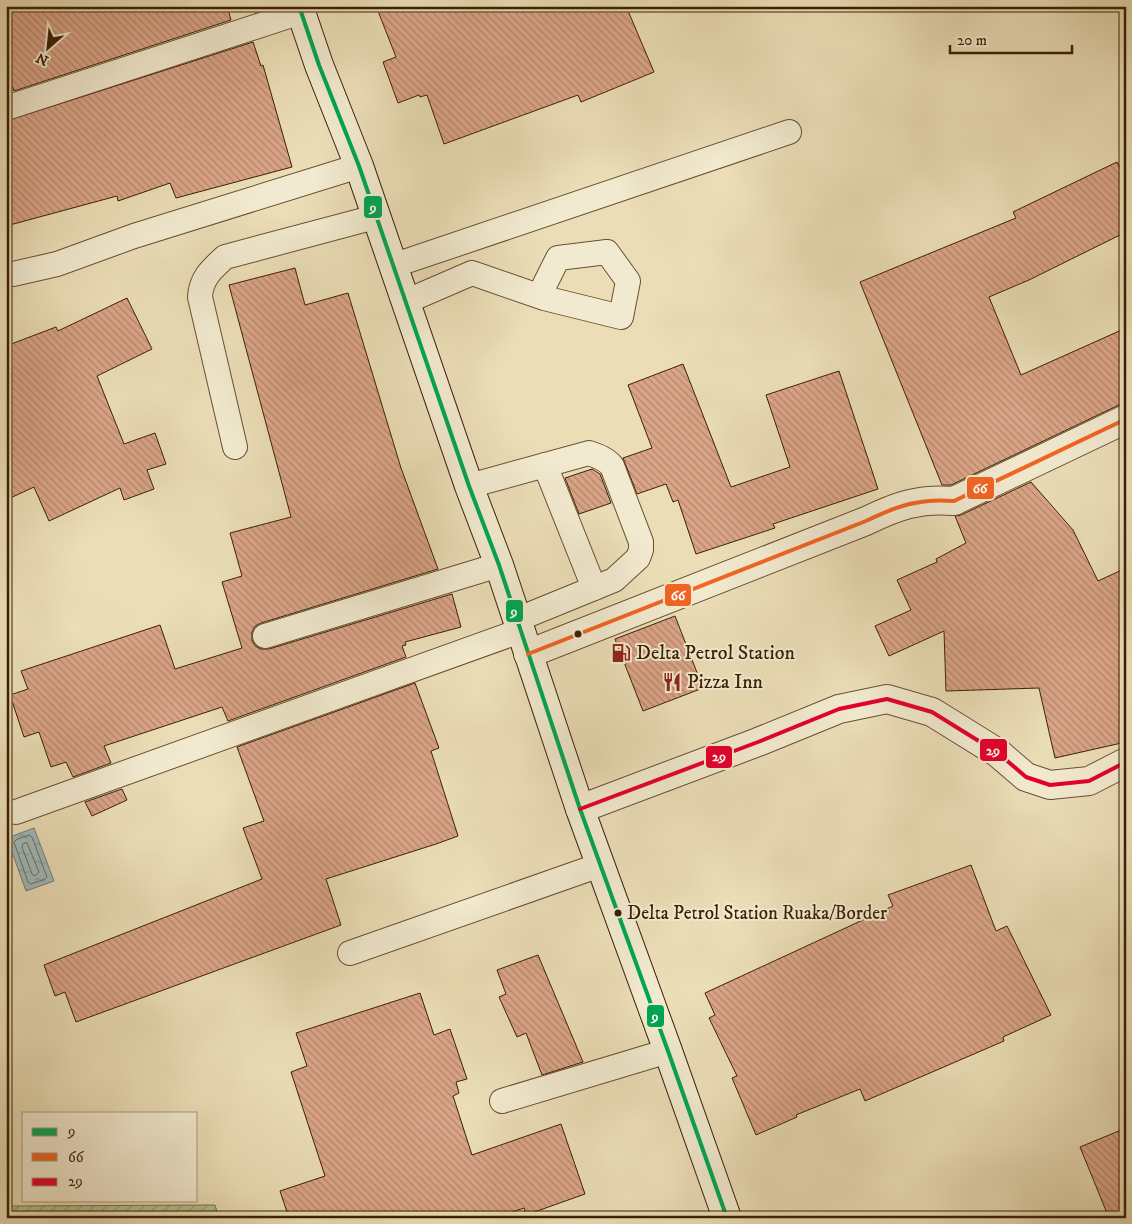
<svg xmlns="http://www.w3.org/2000/svg" width="1132" height="1224" font-family="'IM FELL DW Pica',serif">
  <style>
    .garden { fill: url(#garden-furrows); stroke: #787049 }
    .water { fill: url(#water-ripples); stroke: #777c71 }
    .lines { fill: none; stroke-linecap: round; stroke-linejoin: round }
    .shore { stroke: #6d6c5f; stroke-width: 1 }
    .building { fill: url(#building-back-hatch); stroke: #3b2003 }
    .lane-casing { stroke: #675030; stroke-width: 26 }
    .street-casing { stroke: #675030; stroke-width: 30 }
    .secondary-casing { stroke: #3b2003; stroke-width: 30 }
    .lane { stroke: #f2ead0; stroke-width: 24 }
    .street { stroke: #f2ead0; stroke-width: 28 }
    .secondary { stroke: #f2ead0; stroke-width: 28 }
    .bus-1-casing { stroke: #f2ead0; stroke-width: 8 }
    .bus-2-casing { stroke: #f2ead0; stroke-width: 8 }
    .bus-3-casing { stroke: #f2ead0; stroke-width: 8 }
    .bus-1 { stroke: #00a651; stroke-width: 4 }
    .bus-2 { stroke: #f26522; stroke-width: 4 }
    .bus-3 { stroke: #e4002b; stroke-width: 4 }
    .bus-dot { fill: #3b2003; stroke: #f2ead0; stroke-width: 2 }
    .labels { text-anchor: middle; dominant-baseline: central; stroke-width: 4; stroke-linejoin: round; paint-order: stroke }
    .bus-label { font-size: 19px; fill: #3b2003; stroke: #f2ead0; text-anchor: start }
    .poi-label { font-size: 20px; fill: #3b2003; stroke: #f2ead0; text-anchor: start }
    .line-badge { stroke: #f2ead0; stroke-width: 2 }
    .badge-label { font-size: 14px; text-anchor: middle; font-weight: bold; fill: #fff }
  </style>
  <defs>
    <pattern id="garden-furrows" width="10" height="10" patternUnits="userSpaceOnUse" patternTransform="scale(1.25)"><rect width="10" height="10" fill="#b6c18f"/><path d="M-1 1l2-2M0 10L10 0M9 11l2-2" fill="none" stroke="#959c73"/></pattern>
    <pattern id="water-ripples" width="26" height="14" patternUnits="userSpaceOnUse" patternTransform="scale(1.25)"><rect width="26" height="14" fill="#9fb9bb"/><path d="M2 4q2-2 4 0t4 0M15 11q2-2 4 0t4 0" fill="none" stroke="#839696"/></pattern>
    <pattern id="building-back-hatch" width="6" height="6" patternUnits="userSpaceOnUse" patternTransform="scale(1.25)"><rect width="6" height="6" fill="#dba588"/><path d="M-1 5l2 2M0 0l6 6M5-1l2 2" fill="none" stroke="#b3866d"/></pattern>
  </defs>
  <rect width="100%" height="100%" fill="#ebdeb7"/>
  <filter id="stains"><feTurbulence type="fractalNoise" baseFrequency=".004" numOctaves="4"/><feColorMatrix values="0 0 0 0 .2 0 0 0 0 .09 0 0 0 0 .02 0 0 0 .5 -.17"/></filter>
  <radialGradient id="worn" r=".72"><stop offset=".6" stop-color="#630" stop-opacity="0"/><stop offset="1" stop-color="#630" stop-opacity=".3"/></radialGradient>
  <!-- garden -->
  <polygon class="garden" points="215,1205 219,1218 6,1218 6,1206"/>
  <!-- water -->
  <polygon class="water" points="34,828 54,881 26,891 7,838"/>
  <g class="lines">
    <!-- shore -->
    <g class="shore">
      <polygon points="29,835 32,837 47,877 45,879 31,884 28,882 14,842 16,840"/>
      <polygon points="27,843 39,872 35,876 32,874 22,847 23,844"/>
    </g>
  </g>
  <!-- building -->
  <g class="building">
    <polygon points="6,6 227,6 231,20 14,91 6,66"/>
    <polygon points="376,6 626,6 654,72 581,102 578,95 444,144 427,95 420,97 419,95 398,103 383,62 396,57"/>
    <polygon points="253,42 261,66 263,65 292,167 176,198 170,183 118,201 117,196 6,226 6,121"/>
    <polygon points="1117,162 1126,180 1126,232 1029,280 989,297 1021,375 1126,328 1126,404 1119,405 951,485 942,485 860,282 1016,218 1013,212"/>
    <polygon points="295,268 305,305 348,293 401,468 438,569 261,623 255,626 252,632 252,640 255,646 261,649 269,649 452,594 461,627 405,642 406,645 402,646 406,657 228,721 222,707 104,746 111,763 73,777 66,762 51,767 39,732 24,737 10,695 28,689 21,671 160,625 175,669 242,648 222,582 242,576 230,533 291,517 229,285"/>
    <polygon points="127,298 152,349 97,376 124,444 155,433 166,464 147,470 154,489 124,500 120,488 49,521 34,487 6,500 6,346 56,327 58,331"/>
    <polygon points="683,364 731,487 790,467 766,395 839,371 878,489 773,524 775,528 696,554 678,500 673,502 666,484 637,494 623,458 652,448 628,385"/>
    <polygon points="592,469 600,474 611,503 579,514 565,478"/>
    <polygon points="1031,482 1073,530 1098,581 1126,568 1126,742 1055,758 1039,688 946,691 944,631 889,656 875,626 911,610 897,580 937,562 936,559 966,543 955,516 961,515"/>
    <polygon points="675,616 703,688 643,711 615,639"/>
    <polygon points="415,683 439,748 431,751 458,836 436,844 326,879 341,925 76,1022 65,992 55,996 44,965 262,879 243,828 264,821 237,747"/>
    <polygon points="122,789 127,800 92,816 85,802"/>
    <polygon points="971,865 996,931 1007,926 1051,1015 1003,1037 1004,1041 865,1101 860,1089 796,1115 797,1117 756,1135 732,1078 737,1076 709,1018 715,1015 705,993 893,906 888,895"/>
    <polygon points="538,955 583,1062 542,1075 526,1033 517,1037 499,997 506,994 497,970"/>
    <polygon points="420,993 434,1035 450,1029 467,1079 456,1082 459,1093 453,1096 472,1155 561,1124 585,1194 526,1215 524,1208 495,1218 289,1218 280,1191 325,1176 291,1072 307,1066 296,1033"/>
    <polygon points="1126,1128 1126,1218 1109,1218 1080,1147"/>
  </g>
  <g class="lines">
    <!-- lane casing -->
    <g class="lane-casing">
      <g id="lane">
        <polyline points="6,108 301,12"/>
        <polyline points="392,266 789,132"/>
        <polyline points="6,273 13,274 57,264 134,236 359,166"/>
        <polyline points="405,302 472,273 544,298 621,317 628,281 607,252 558,258 539,296"/>
        <path d="M235,447L200,297C201,278 212,269 225,257L375,217"/>
        <polyline points="545,465 594,588"/>
        <path d="M469,486L589,453C598,456 606,459 612,466L641,542V550L638,558L614,580L516,620"/>
        <polyline points="265,636 499,565"/>
        <polyline points="16,812 520,631"/>
        <polyline points="350,953 600,865"/>
        <polyline points="502,1101 668,1051"/>
      </g>
    </g>
    <!-- street casing -->
    <g class="street-casing">
      <g id="street">
        <path d="M528,654L866,521C897,506 919,498 954,501L1126,419"/>
        <polyline points="580,809 758,742 839,709 887,699 932,712 998,753 1026,777 1050,785 1089,781 1126,762"/>
      </g>
    </g>
    <!-- secondary casing -->
    <g class="secondary-casing">
      <polyline id="secondary" points="299,6 319,65 359,166 469,486 499,565 580,809 668,1051 727,1218"/>
    </g>
    <!-- lane -->
    <use href="#lane" class="lane"/>
    <!-- street -->
    <use href="#street" class="street"/>
    <!-- secondary -->
    <use href="#secondary" class="secondary"/>
    <!-- bus-1 casing -->
    <g class="bus-1-casing">
      <polyline id="bus-1" points="299,6 319,65 359,166 469,486 499,565 580,809 668,1051 727,1218"/>
    </g>
    <!-- bus-2 casing -->
    <g class="bus-2-casing">
      <path id="bus-2" d="M528,654L866,521C897,506 919,498 954,501L1126,419"/>
    </g>
    <!-- bus-3 casing -->
    <g class="bus-3-casing">
      <polyline id="bus-3" points="580,809 758,742 839,709 887,699 932,712 998,753 1026,777 1050,785 1089,781 1126,762"/>
    </g>
    <!-- bus-1 -->
    <use href="#bus-1" class="bus-1"/>
    <!-- bus-2 -->
    <use href="#bus-2" class="bus-2"/>
    <!-- bus-3 -->
    <use href="#bus-3" class="bus-3"/>
  </g>
  <!-- icons -->
  <defs>
    <g id="fuel-bare" transform="scale(1.5)"><path d="M-5.5-6h7V0h2V4h1.3V-2.5L3-4.5l.8-.8L6-3V5H2.5V1h-1V6h-7ZM-4.2-4.7v3.2H.2V-4.7Z" fill="#8f2418" stroke="#f2ead0" stroke-width="2.5" paint-order="stroke"/></g>
    <g id="restaurant-bare" transform="scale(1.5)"><path d="M-5-6h1v4h1v-4h1v4h1v-4h1v5L-1.5 .5V6h-2V.5L-5-1ZM5-6V6H3V1.5H1.5Q1.5-4 5-6Z" fill="#8f2418" stroke="#f2ead0" stroke-width="2.5" paint-order="stroke"/></g>
  </defs>
  <g fill-rule="evenodd">
    <use href="#fuel-bare" x="621" y="653"/>
    <use href="#restaurant-bare" x="672" y="682"/>
  </g>
  <!-- markers -->
  <g class="bus-dot">
    <circle cx="578" cy="634" r="4.5"/>
    <circle cx="618" cy="913" r="4.5"/>
  </g>
  <g class="labels">
    <!-- bus labels -->
    <g class="bus-label">
      <text x="627" y="913">Delta Petrol Station Ruaka/Border</text>
    </g>
    <!-- poi labels -->
    <g class="poi-label">
      <text x="636" y="653">Delta Petrol Station</text>
      <text x="687" y="682">Pizza Inn</text>
    </g>
  </g>
  <g class="line-badge">
    <rect x="363" y="195" width="20" height="24" rx="5" fill="#00a651"/>
    <rect x="966" y="476" width="29" height="24" rx="5" fill="#f26522"/>
    <rect x="664" y="583" width="28" height="24" rx="5" fill="#f26522"/>
    <rect x="505" y="599" width="19" height="24" rx="5" fill="#00a651"/>
    <rect x="979" y="738" width="29" height="24" rx="5" fill="#e4002b"/>
    <rect x="705" y="745" width="28" height="24" rx="5" fill="#e4002b"/>
    <rect x="646" y="1004" width="19" height="24" rx="5" fill="#00a651"/>
  </g>
  <g class="badge-label">
    <text x="373" y="212">9</text>
    <text x="980" y="493">66</text>
    <text x="678" y="600">66</text>
    <text x="514" y="616">9</text>
    <text x="993" y="755">29</text>
    <text x="719" y="761">29</text>
    <text x="655" y="1021">9</text>
  </g>
  <!-- margin -->
  <rect width="1132" height="1224" fill="none" stroke="#ebdeb7" stroke-width="25"/>
  <rect x="8" y="8" width="1117" height="1209" fill="none" stroke="#3b2003" stroke-width="2.5"/>
  <rect x="12" y="12" width="1107" height="1199" fill="none" stroke="#3b2003"/>
  <!-- legend -->
  <rect x="22" y="1112" width="175" height="90" fill="#f2ead0" stroke="#a9997e"/>
  <rect x="32" y="1128" width="25" height="8" fill="#00a651" stroke="#a9997e"/>
  <text x="68" y="1136" font-size="15" fill="#3b2003">9</text>
  <rect x="32" y="1153" width="25" height="8" fill="#f26522" stroke="#a9997e"/>
  <text x="68" y="1162" font-size="15" fill="#3b2003">66</text>
  <rect x="32" y="1178" width="25" height="8" fill="#e4002b" stroke="#a9997e"/>
  <text x="68" y="1186" font-size="15" fill="#3b2003">29</text>
  <!-- north arrow -->
  <g transform="translate(48 48) rotate(207)" stroke="#f2ead0" stroke-width="4" paint-order="stroke">
  <path d="M0-4L9 19L0 12L-9 19Z" fill="#3b2003"/>
  <text y="-8" font-size="14" font-weight="bold" text-anchor="middle" fill="#3b2003">N</text>
  </g>
  <!-- scale -->
  <path d="M950 45v8h122v-8" fill="none" stroke="#3b2003" stroke-width="2.5"/>
  <text x="957" y="45" font-size="15" fill="#3b2003" stroke="#f2ead0" stroke-width="4" paint-order="stroke">20 m</text>
  <rect width="100%" height="100%" filter="url(#stains)"/>
  <rect width="100%" height="100%" fill="url(#worn)"/>
</svg>
